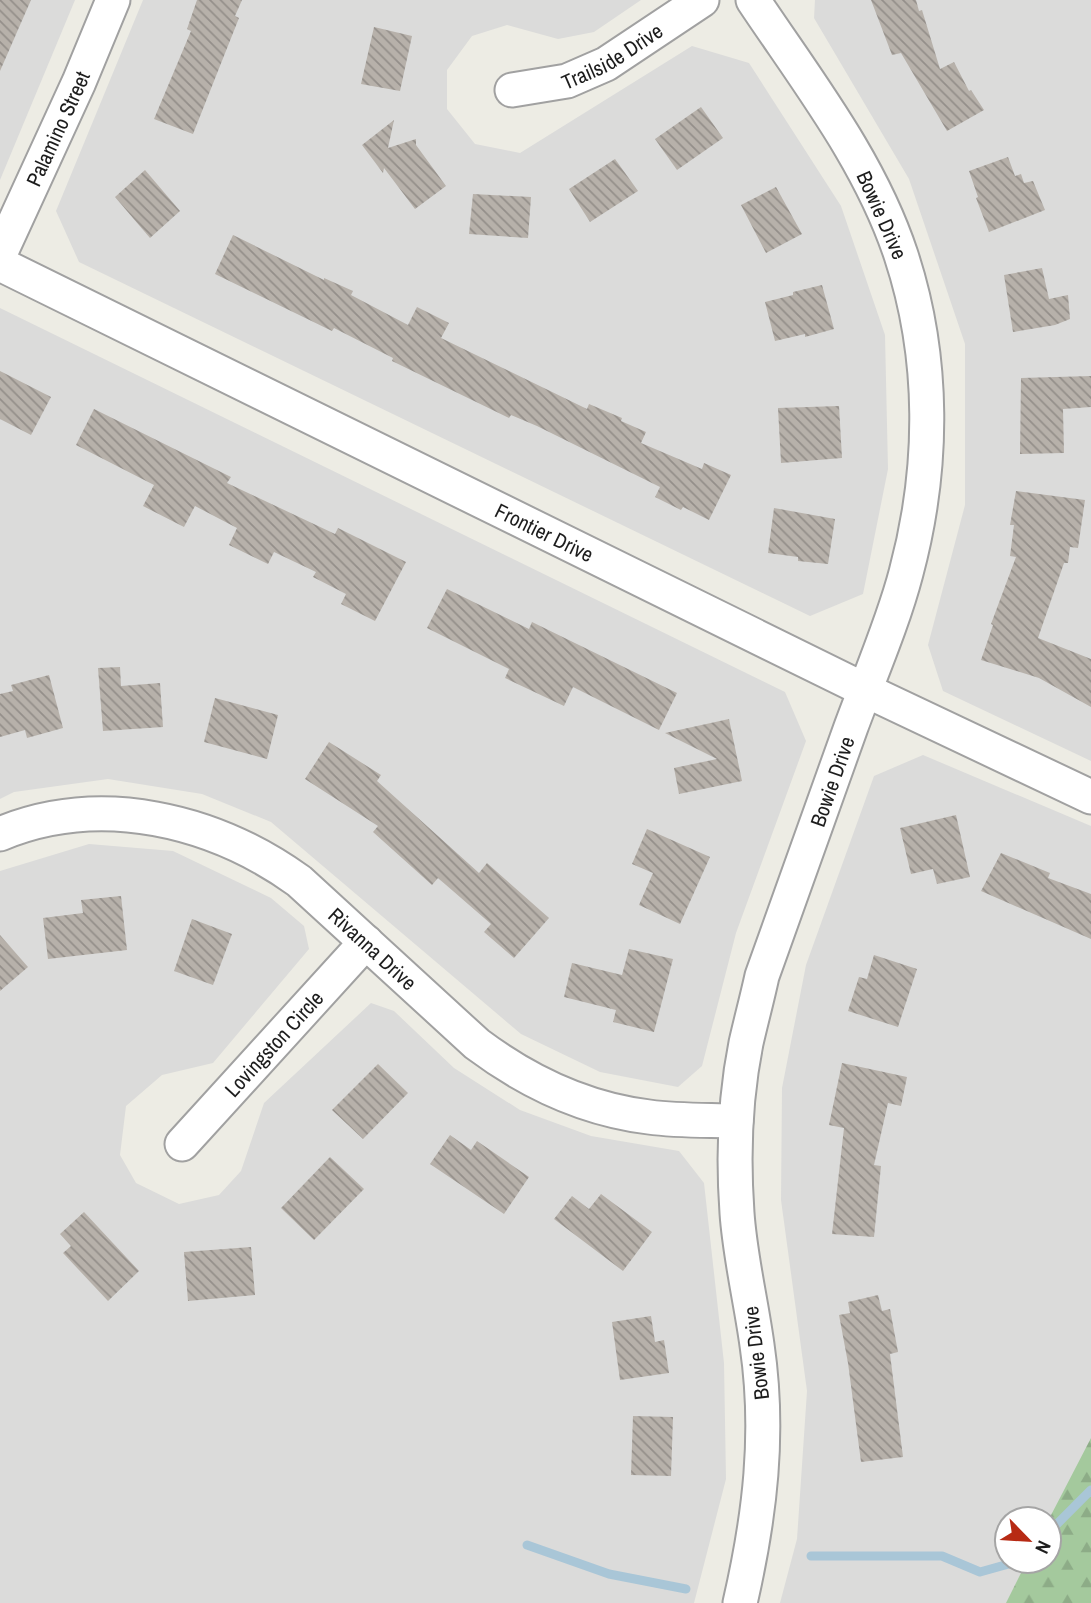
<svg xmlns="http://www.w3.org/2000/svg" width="1091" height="1603" font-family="'Archivo Narrow',sans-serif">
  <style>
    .residential { fill: #dbdbda }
    .forest { fill: url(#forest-firs) }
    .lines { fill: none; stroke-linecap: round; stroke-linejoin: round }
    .stream { stroke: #a9c6d7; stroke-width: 9 }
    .building { fill: url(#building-back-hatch) }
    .street-casing { stroke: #a1a1a1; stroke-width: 37 }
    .street { stroke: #fff; stroke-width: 33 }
    .labels { text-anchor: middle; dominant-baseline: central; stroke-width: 5; stroke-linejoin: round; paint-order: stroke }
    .street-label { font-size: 21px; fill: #1d1d1d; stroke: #fff }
  </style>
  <defs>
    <pattern id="forest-firs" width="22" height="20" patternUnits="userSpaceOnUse" patternTransform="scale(1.75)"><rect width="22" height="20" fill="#a4c99d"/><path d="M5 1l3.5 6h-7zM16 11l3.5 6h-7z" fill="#8dac87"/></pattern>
    <pattern id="building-back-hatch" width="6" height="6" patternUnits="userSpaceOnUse" patternTransform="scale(1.75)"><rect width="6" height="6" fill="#b7b1aa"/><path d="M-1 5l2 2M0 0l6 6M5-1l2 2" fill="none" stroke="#948f8a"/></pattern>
  </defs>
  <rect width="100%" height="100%" fill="#edece4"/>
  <!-- residential -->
  <g class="residential">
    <polygon points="0,0 75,0 0,180"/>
    <polygon points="143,0 641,0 594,32 558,39 507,25 472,36 447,70 447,109 475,144 520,153 692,46 749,63 841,206 885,335 888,469 863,594 810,616 79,262 56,211"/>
    <polygon points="815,0 1091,0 1091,761 943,691 928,645 965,505 965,344 909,179 814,18"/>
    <polygon points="0,308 785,692 806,741 736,933 702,1066 678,1087 600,1072 521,1034 271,822 202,794 108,779 14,792 0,799"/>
    <polygon points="923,755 1091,826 1091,1441 1049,1523 1049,1519 1007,1519 1007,1561 1030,1561 1008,1603 780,1603 797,1539 807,1391 781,1200 782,1088 806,965 874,776"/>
    <polygon points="89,844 173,851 271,898 304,926 309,949 213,1063 162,1075 126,1106 120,1155 136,1183 179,1204 219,1195 241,1171 264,1103 371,1003 394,1011 454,1068 520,1110 591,1136 679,1151 704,1183 724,1363 726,1479 694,1603 0,1603 0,871"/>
  </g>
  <!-- forest -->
  <polygon class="forest" points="1091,1438 1091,1603 1006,1603 1027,1561 1049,1561 1049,1519"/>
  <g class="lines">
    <!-- stream -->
    <g class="stream">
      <polyline points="1049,1532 1091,1490"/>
      <polyline points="527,1545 609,1574 686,1589"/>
      <polyline points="811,1556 942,1556 980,1572 1019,1561"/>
    </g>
  </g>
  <!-- building -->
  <g class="building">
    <polygon points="0,0 31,0 0,71"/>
    <polygon points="197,0 242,0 235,16 239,18 193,134 154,119 191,31 187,29"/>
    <polygon points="871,0 916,0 919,11 922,10 940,69 954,62 969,91 971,90 984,110 947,131 901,53 892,55"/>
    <polygon points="374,27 412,36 400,91 361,84"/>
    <polygon points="701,107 723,138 677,170 655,139"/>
    <polygon points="394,120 388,148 416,139 416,145 446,186 415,209 384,168 383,173 362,145"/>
    <polygon points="1008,157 1015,176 1021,174 1024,183 1033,181 1045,210 989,232 976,198 978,197 969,171"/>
    <polygon points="615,159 638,191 590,222 569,189"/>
    <polygon points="145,170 180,211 150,238 115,197"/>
    <polygon points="776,187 802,234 766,253 741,205"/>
    <polygon points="473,194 531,197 528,238 469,234"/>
    <polygon points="233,235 324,280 324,278 353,291 351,295 408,325 417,307 449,323 441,338 587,409 589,404 622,418 621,421 646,432 641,443 702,469 704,463 731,475 709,520 683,507 681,510 655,497 660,487 537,426 511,415 509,418 392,361 393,358 334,328 332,331 215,274"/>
    <polygon points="1042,268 1049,299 1068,295 1070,319 1055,325 1013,332 1004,275"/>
    <polygon points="822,285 834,329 805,337 805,334 775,341 765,302 793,295 793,292"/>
    <polygon points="0,371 51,397 31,435 0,419"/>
    <polygon points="1091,376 1091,407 1063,409 1064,453 1020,454 1021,378"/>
    <polygon points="839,406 842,458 781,463 778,408"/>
    <polygon points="94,409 231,477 227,483 335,534 338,528 406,562 375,621 341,604 346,594 313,577 316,572 274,552 268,564 229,545 237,528 195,506 184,527 143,506 154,485 76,445"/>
    <polygon points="1016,491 1085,500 1078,548 1070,547 1068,563 1064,563 1038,638 1091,659 1091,707 1039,678 981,660 993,625 991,624 1016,557 1010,556 1014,525 1010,525"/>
    <polygon points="774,508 835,519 828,564 798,561 798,557 768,553"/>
    <polygon points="447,589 529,629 532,622 677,693 659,730 573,687 564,706 505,678 509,669 427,628"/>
    <polygon points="120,667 121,686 160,683 163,727 103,731 98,668"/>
    <polygon points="49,675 63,728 27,738 25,730 0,737 0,694 13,691 11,685"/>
    <polygon points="215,698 278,715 267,759 204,742"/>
    <polygon points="729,719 742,781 679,794 674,768 717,759 665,733"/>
    <polygon points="329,742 381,775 377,781 479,873 487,863 549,918 514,958 484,932 491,924 438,878 432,885 373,832 378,826 305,779"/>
    <polygon points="956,815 970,877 937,884 933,869 911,874 900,828"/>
    <polygon points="647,829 710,857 680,924 639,905 653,873 632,864"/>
    <polygon points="1001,853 1050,873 1048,878 1091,894 1091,939 981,891"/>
    <polygon points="121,896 127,950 48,959 43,918 83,913 81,900"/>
    <polygon points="192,919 232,934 213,985 174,971"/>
    <polygon points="0,935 28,967 0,991"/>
    <polygon points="629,949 673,959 654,1032 613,1022 616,1010 564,997 572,963 622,975"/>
    <polygon points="874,955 917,969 898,1027 848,1011 859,977 867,979"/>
    <polygon points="842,1063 907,1077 901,1106 888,1103 874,1165 881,1166 874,1237 832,1234 844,1128 829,1125"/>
    <polygon points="378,1064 408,1093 363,1139 332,1110"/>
    <polygon points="450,1135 471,1150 477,1141 529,1177 504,1214 430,1164"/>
    <polygon points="330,1157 364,1189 314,1240 281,1208"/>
    <polygon points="601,1194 652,1232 623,1271 554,1219 572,1196 589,1209"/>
    <polygon points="84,1212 139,1271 108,1301 63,1253 71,1246 60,1234"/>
    <polygon points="251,1247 255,1295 188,1301 184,1252"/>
    <polygon points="878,1295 882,1311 890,1309 898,1352 890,1354 903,1457 861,1462 848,1363 839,1315 850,1313 848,1302"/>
    <polygon points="651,1316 655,1342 664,1340 669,1373 620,1380 612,1322"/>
    <polygon points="633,1416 673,1417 671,1476 631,1475"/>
  </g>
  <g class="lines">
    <!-- street casing -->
    <g class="street-casing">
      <g id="street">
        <path id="s1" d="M512,90L567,81L606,64L702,0"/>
        <path id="s2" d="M0,254L79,82L113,0"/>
        <path id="s3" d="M0,264L865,690L1091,797"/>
        <path id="s4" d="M0,834C101,792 214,820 299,881L477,1044C529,1083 584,1109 649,1117C678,1121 707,1120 736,1121"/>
        <path id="s5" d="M182,1144L366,942"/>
        <path id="s6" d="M740,1603C760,1516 770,1433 757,1345C751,1301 740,1257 737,1213C733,1157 735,1098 746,1043C751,1021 757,999 762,976C792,893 822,810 851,727C869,678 893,623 906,573C934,469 935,358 901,255C870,161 807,81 753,0"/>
      </g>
    </g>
    <!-- street -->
    <use href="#street" class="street"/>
  </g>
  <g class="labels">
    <!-- street labels -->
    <g class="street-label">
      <text stroke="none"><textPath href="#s1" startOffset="107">Trailside Drive</textPath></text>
      <text stroke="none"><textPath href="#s2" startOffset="138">Palamino Street</textPath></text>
      <text transform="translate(882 215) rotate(66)">Bowie Drive</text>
      <text stroke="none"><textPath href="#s3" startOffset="607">Frontier Drive</textPath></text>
      <text stroke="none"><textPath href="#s6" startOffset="840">Bowie Drive</textPath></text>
      <text stroke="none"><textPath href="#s4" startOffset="416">Rivanna Drive</textPath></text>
      <text stroke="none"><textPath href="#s5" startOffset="136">Lovingston Circle</textPath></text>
      <text transform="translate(756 1353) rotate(-97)">Bowie Drive</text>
    </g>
  </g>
  <!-- north arrow -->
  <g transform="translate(1028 1540) rotate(115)"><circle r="33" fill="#ffffff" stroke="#a5a5a5" stroke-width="2"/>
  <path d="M0-5L12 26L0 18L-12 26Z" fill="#b72a14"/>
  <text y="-10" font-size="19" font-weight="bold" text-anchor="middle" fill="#1d1d1d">N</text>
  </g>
</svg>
